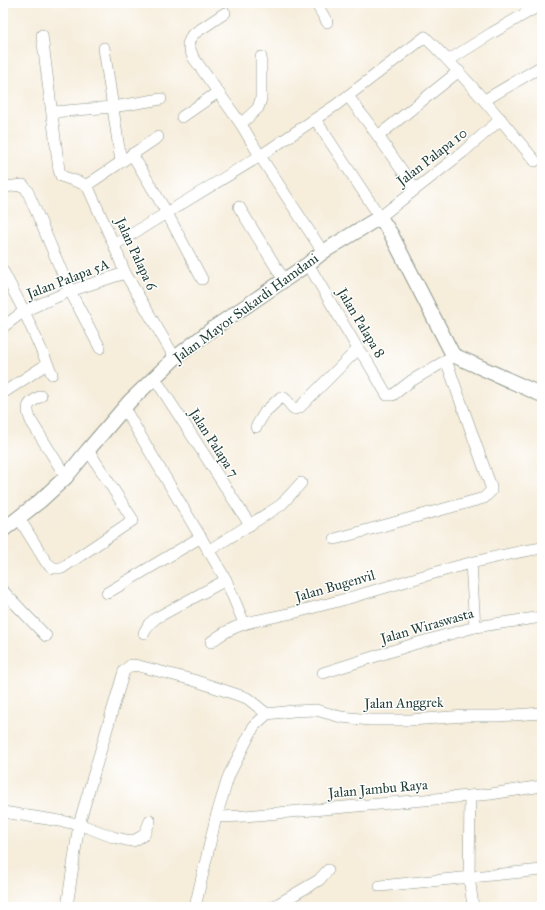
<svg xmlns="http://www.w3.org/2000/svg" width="545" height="910" font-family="'IM FELL Great Primer',serif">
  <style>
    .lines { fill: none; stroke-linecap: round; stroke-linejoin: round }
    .minor-casing { stroke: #8a9588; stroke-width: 12 }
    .tertiary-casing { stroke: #8a9588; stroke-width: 16 }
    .minor { stroke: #fff; stroke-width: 11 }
    .tertiary { stroke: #fff; stroke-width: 14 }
    .labels { text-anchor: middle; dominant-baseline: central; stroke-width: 3; stroke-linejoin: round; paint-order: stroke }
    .street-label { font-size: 14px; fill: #1f3d34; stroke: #fff }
  </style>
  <rect width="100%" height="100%" fill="#fff"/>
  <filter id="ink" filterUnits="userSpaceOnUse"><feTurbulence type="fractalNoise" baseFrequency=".025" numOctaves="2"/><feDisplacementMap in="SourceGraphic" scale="8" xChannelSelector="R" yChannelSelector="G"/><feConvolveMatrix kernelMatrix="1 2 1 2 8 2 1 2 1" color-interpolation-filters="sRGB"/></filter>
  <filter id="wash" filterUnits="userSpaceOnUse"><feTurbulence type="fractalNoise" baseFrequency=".012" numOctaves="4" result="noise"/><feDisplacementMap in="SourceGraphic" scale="16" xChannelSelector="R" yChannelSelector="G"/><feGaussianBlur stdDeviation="0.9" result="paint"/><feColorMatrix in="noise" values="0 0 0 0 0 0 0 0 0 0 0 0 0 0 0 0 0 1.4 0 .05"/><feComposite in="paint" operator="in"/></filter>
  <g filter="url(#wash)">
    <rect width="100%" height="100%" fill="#f6eddb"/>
  </g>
  <g filter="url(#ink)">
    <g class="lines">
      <!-- minor casing -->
      <g class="minor-casing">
        <g id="minor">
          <polyline points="316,3 327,22"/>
          <polyline points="225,13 192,35 188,44 193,57 241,124 260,156 323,252"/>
          <polyline points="42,35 59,170 61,176 87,185 114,245 125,273 175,358"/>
          <polyline points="104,48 121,162"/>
          <polyline points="449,60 492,33 542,4"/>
          <polyline points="348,96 378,136 415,189"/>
          <polyline points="485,100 542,66"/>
          <polyline points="53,112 113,107 161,99"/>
          <polyline points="182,117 218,92"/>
          <polyline points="315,119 380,217 463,152 501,119"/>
          <polyline points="241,124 258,108 261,99 261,57"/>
          <polyline points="378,136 459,71"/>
          <polyline points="132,154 167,213 202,279"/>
          <polyline points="87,185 158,137"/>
          <polyline points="3,187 23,185 27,190 70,291 100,348"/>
          <polyline points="239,207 284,280"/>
          <path d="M114,245L260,156L336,105L425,37C465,76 500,118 535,161"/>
          <polyline points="308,264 358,349 367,361 387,395 393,395 411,381 452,357"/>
          <polyline points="3,271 24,311 52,374"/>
          <polyline points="3,327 24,311 70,291 125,273"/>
          <polyline points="154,377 250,525"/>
          <polyline points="6,391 47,364"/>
          <path d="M41,396C27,404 25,406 31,421L66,477"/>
          <polyline points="124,408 226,580 244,623"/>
          <path d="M256,427L265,412L281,397C288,398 289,406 295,409L300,407L358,349"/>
          <polyline points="19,518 46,562 53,568 62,568 133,520 88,450"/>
          <polyline points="335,539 484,498 491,491 491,487 446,360"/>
          <polyline points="208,551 281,505 301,483"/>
          <polyline points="471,563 475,627"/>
          <polyline points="3,591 46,636"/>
          <polyline points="107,593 201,537"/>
          <polyline points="144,633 149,624 156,618 226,580"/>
          <path d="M211,642C237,621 261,620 292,613C305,610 318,606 331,603C401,584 470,559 542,548"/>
          <polyline points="323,673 414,644 475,627 542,617"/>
          <polyline points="470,796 469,876 473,907"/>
          <polyline points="3,812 79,824 113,837 126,840 133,841 144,835 150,821"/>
          <polyline points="216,817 245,816 491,794 542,786"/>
          <polyline points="380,886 542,870"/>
          <polyline points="67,907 79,824 124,671 131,665 139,666 193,680 247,698 267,714"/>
          <polyline points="195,907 216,817 229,775 254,726 267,714 293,711 316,710 341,717 370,720 411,720 465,716 498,716 542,713"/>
          <polyline points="273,907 319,880 328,870"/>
        </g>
      </g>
      <!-- tertiary casing -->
      <g class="tertiary-casing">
        <polyline id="tertiary" points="3,530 40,501 66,477 88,450 130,401 175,358 212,329 308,264 323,252 380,217 391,234 453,355 542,395"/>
      </g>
      <!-- minor -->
      <use href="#minor" class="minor"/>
      <!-- tertiary -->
      <use href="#tertiary" class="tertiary"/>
    </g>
  </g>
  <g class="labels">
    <!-- street labels -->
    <g class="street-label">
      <text transform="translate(432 157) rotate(-38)">Jalan Palapa 10</text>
      <text transform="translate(136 254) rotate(65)">Jalan Palapa 6</text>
      <text transform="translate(68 279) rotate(-21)">Jalan Palapa 5A</text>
      <text transform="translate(246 308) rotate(-36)">Jalan Mayor Sukardi Hamdani</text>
      <text transform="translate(361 323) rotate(59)">Jalan Palapa 8</text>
      <text transform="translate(214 443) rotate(57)">Jalan Palapa 7</text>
      <text transform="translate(335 586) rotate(-16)">Jalan Bugenvil</text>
      <text transform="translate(427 626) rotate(-16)">Jalan Wiraswasta</text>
      <text transform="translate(404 703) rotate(-1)">Jalan Anggrek</text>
      <text transform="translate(378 789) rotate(-5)">Jalan Jambu Raya</text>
    </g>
  </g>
  <!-- margin -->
  <rect width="545" height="910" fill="none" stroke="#fff" stroke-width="16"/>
</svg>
